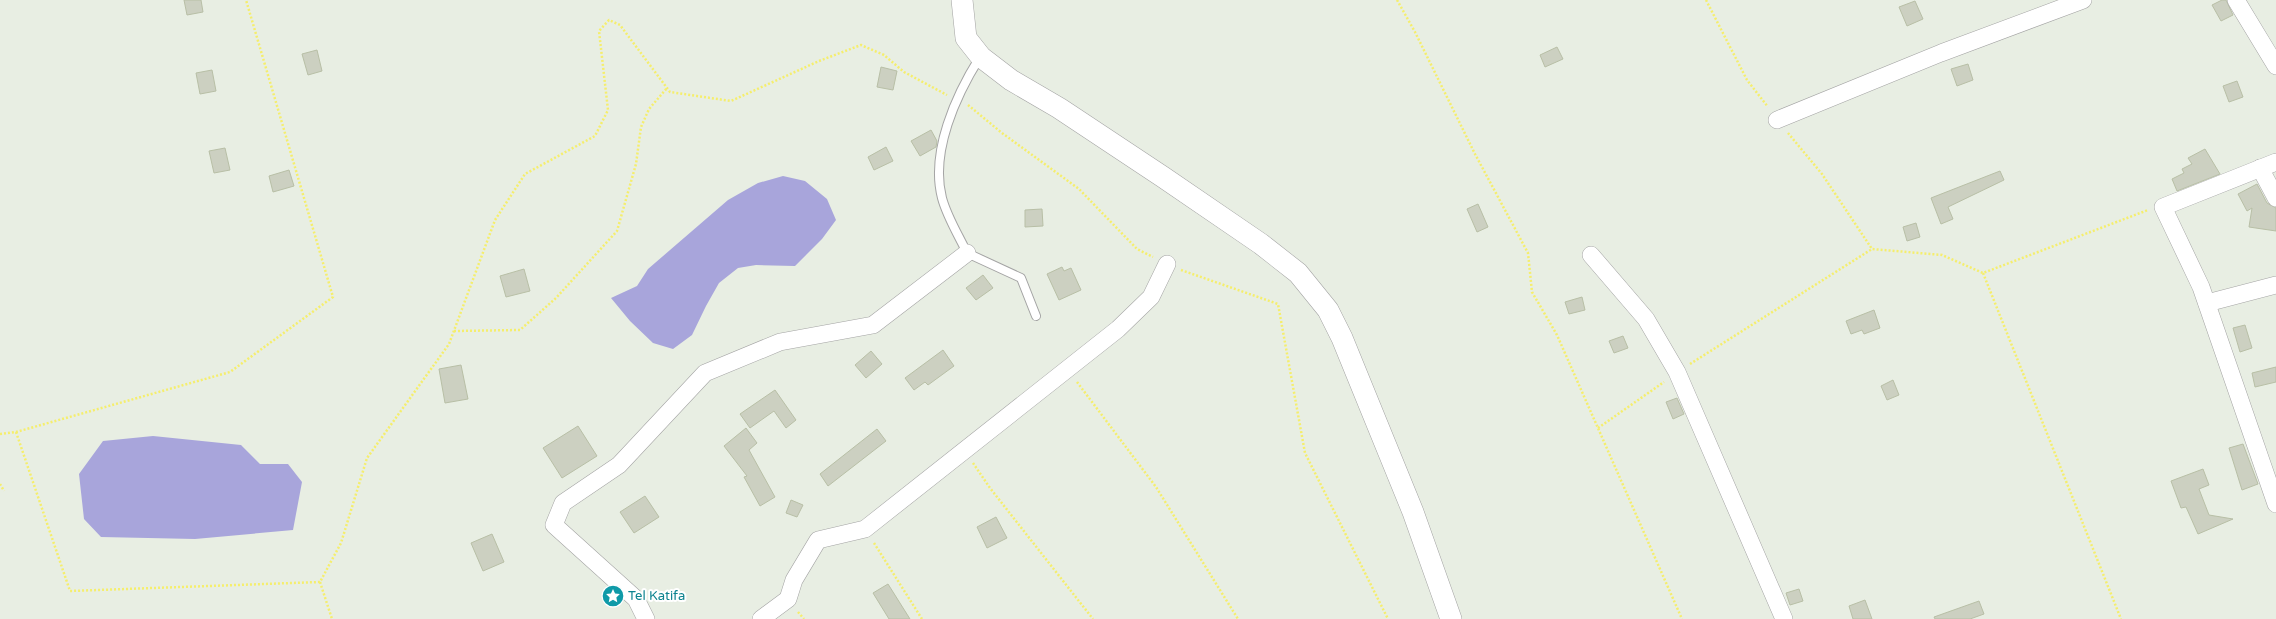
<svg xmlns="http://www.w3.org/2000/svg" width="2276" height="619" font-family="'Varela Round',sans-serif">
  <style>
    .water { fill: #a8a5db }
    .building { fill: #ccd0c1; stroke: #b8bfa6 }
    .lines { fill: none; stroke-linecap: round; stroke-linejoin: round }
    .service-casing { stroke: #a4a4a4; stroke-width: 10 }
    .minor-casing { stroke: #a4a4a4; stroke-width: 18 }
    .tertiary-casing { stroke: #a4a4a4; stroke-width: 22 }
    .path { stroke: #f5ee6d; stroke-width: 2.5; stroke-dasharray: 2 2; stroke-linecap: butt }
    .service { stroke: #fff; stroke-width: 8 }
    .minor { stroke: #fff; stroke-width: 17 }
    .tertiary { stroke: #fff; stroke-width: 21 }
    .labels { text-anchor: middle; dominant-baseline: central; stroke-width: 4; stroke-linejoin: round; paint-order: stroke }
    .culture-label { font-size: 13px; fill: #0d838f; stroke: #fff; text-anchor: start }
  </style>
  <rect width="100%" height="100%" fill="#e8eee3"/>
  <!-- water -->
  <g class="water">
    <polygon points="783,176 805,181 827,199 836,220 822,239 795,266 756,265 738,268 719,283 706,306 692,335 673,349 653,343 630,321 611,298 637,286 648,269 728,200 758,183"/>
    <polygon points="153,436 241,445 260,464 288,464 302,482 293,530 195,539 101,537 84,519 79,474 103,441"/>
  </g>
  <!-- building -->
  <g class="building">
    <polygon points="184,0 201,0 203,12 187,15"/>
    <polygon points="2222,0 2226,0 2233,15 2221,21 2212,5"/>
    <polygon points="1915,1 1923,19 1907,26 1899,7"/>
    <polygon points="1557,47 1563,59 1545,67 1540,55"/>
    <polygon points="317,50 322,71 308,75 302,54"/>
    <polygon points="1968,64 1973,80 1957,86 1951,69"/>
    <polygon points="881,67 897,71 893,90 877,87"/>
    <polygon points="212,70 216,91 200,94 196,73"/>
    <polygon points="2237,81 2243,97 2229,102 2223,86"/>
    <polygon points="931,130 937,141 936,147 920,156 911,141"/>
    <polygon points="886,147 893,161 874,170 868,157"/>
    <polygon points="225,148 230,170 214,173 209,151"/>
    <polygon points="2205,149 2220,174 2177,191 2172,179 2184,173 2182,169 2192,164 2188,158"/>
    <polygon points="289,170 294,186 273,192 269,176"/>
    <polygon points="2000,171 2004,180 1948,207 1953,219 1941,224 1931,198"/>
    <polygon points="2257,184 2267,203 2276,208 2276,231 2249,227 2252,208 2247,211 2238,194"/>
    <polygon points="1478,204 1488,227 1477,232 1467,209"/>
    <polygon points="1042,209 1043,226 1025,227 1025,210"/>
    <polygon points="1916,223 1920,237 1907,241 1903,227"/>
    <polygon points="1062,267 1064,271 1071,268 1081,290 1059,300 1047,274"/>
    <polygon points="524,269 530,291 506,297 500,276"/>
    <polygon points="983,275 993,288 976,300 966,288"/>
    <polygon points="1582,297 1585,310 1569,314 1565,302"/>
    <polygon points="1874,310 1880,328 1864,334 1862,330 1851,334 1846,321"/>
    <polygon points="2245,325 2252,348 2240,352 2233,328"/>
    <polygon points="1623,336 1628,348 1614,353 1609,341"/>
    <polygon points="943,350 954,366 928,385 925,382 914,390 905,378"/>
    <polygon points="871,351 882,364 866,378 855,365"/>
    <polygon points="461,365 468,399 445,403 439,369"/>
    <polygon points="2276,367 2276,382 2255,387 2252,373"/>
    <polygon points="1893,380 1899,395 1887,400 1881,386"/>
    <polygon points="775,390 796,420 786,428 774,411 750,428 740,414"/>
    <polygon points="1677,398 1684,414 1673,419 1666,402"/>
    <polygon points="578,426 597,456 562,478 543,448"/>
    <polygon points="746,428 757,443 749,450 775,497 760,506 744,477 747,476 724,446"/>
    <polygon points="877,429 886,441 828,486 820,474"/>
    <polygon points="2243,444 2258,484 2242,490 2229,448"/>
    <polygon points="2203,469 2209,485 2199,489 2209,515 2233,519 2198,534 2186,507 2181,508 2171,481"/>
    <polygon points="645,496 659,517 634,533 620,512"/>
    <polygon points="791,500 803,505 797,517 786,513"/>
    <polygon points="996,517 1007,538 987,548 977,527"/>
    <polygon points="492,534 504,562 483,571 471,543"/>
    <polygon points="888,584 910,619 889,619 873,593"/>
    <polygon points="1799,589 1803,601 1790,605 1786,593"/>
    <polygon points="1865,600 1872,619 1853,619 1849,606"/>
    <polygon points="1979,601 1984,614 1970,619 1935,619 1934,617"/>
  </g>
  <g class="lines">
    <!-- service casing -->
    <g class="service-casing">
      <path id="service" d="M980,57C956,95 930,152 942,198C947,217 959,236 967,253L1021,278L1036,316"/>
    </g>
    <!-- minor casing -->
    <g class="minor-casing">
      <g id="minor">
        <polyline points="2236,0 2276,66"/>
        <polyline points="1777,120 1941,53 2083,0"/>
        <polyline points="2276,162 2163,207 2201,287 2276,504"/>
        <polyline points="2260,168 2276,198"/>
        <polyline points="1591,255 1646,319 1677,372 1784,619"/>
        <polyline points="2207,303 2276,285"/>
        <polyline points="646,619 636,599 554,525 563,503 619,465 705,373 780,342 873,325 967,253"/>
        <polyline points="761,619 788,599 794,580 818,540 865,529 1118,329 1151,297 1167,264"/>
      </g>
    </g>
    <!-- tertiary casing -->
    <g class="tertiary-casing">
      <polyline id="tertiary" points="962,0 966,38 981,57 1011,80 1059,108 1163,177 1261,244 1298,273 1328,310 1342,338 1413,512 1451,619"/>
    </g>
    <!-- path -->
    <g class="path">
      <polyline points="1397,0 1415,32 1475,154 1528,253 1532,292 1557,335 1682,619"/>
      <polyline points="1706,0 1747,80 1768,107"/>
      <polyline points="968,105 1002,133 1079,189 1137,249 1153,257"/>
      <polyline points="1788,133 1822,174 1872,249 1942,255 1983,273 2148,210"/>
      <polyline points="1181,270 1278,304 1305,453 1388,619"/>
      <polyline points="1983,273 2121,619"/>
      <polyline points="454,331 520,330 556,298 617,231 636,164 641,127 649,109 667,88"/>
      <polyline points="1690,364 1872,249"/>
      <polyline points="1077,382 1156,487 1238,619"/>
      <polyline points="1598,428 1664,382"/>
      <polyline points="16,432 70,591 320,582 341,543 367,458 449,344 495,220 525,174 595,136 608,110 599,31 609,20 620,25 670,92 731,101 819,61 861,45 884,55 904,72 947,95"/>
      <polyline points="0,434 16,432 230,372 333,297 246,0"/>
      <polyline points="973,463 990,488 1093,619"/>
      <polyline points="0,484 4,491"/>
      <polyline points="874,543 922,619"/>
      <polyline points="320,582 332,619"/>
      <polyline points="798,612 804,619"/>
    </g>
    <!-- service -->
    <use href="#service" class="service"/>
    <!-- minor -->
    <use href="#minor" class="minor"/>
    <!-- tertiary -->
    <use href="#tertiary" class="tertiary"/>
  </g>
  <!-- icons -->
  <defs>
    <g id="sight-disc" transform="scale(1.15)"><circle r="9.5" fill="#0f9aa8" stroke="#fff"/><path d="M0-6L1.8-2.2L6-1.7L2.9 1.2L3.7 5.4L0 3.3L-3.7 5.4L-2.9 1.2L-6-1.7L-1.8-2.2Z" fill="#fff"/></g>
  </defs>
  <g fill-rule="evenodd">
    <use href="#sight-disc" x="613" y="596"/>
  </g>
  <g class="labels">
    <!-- culture labels -->
    <g class="culture-label">
      <text x="628" y="596">Tel Katifa</text>
    </g>
  </g>
</svg>
